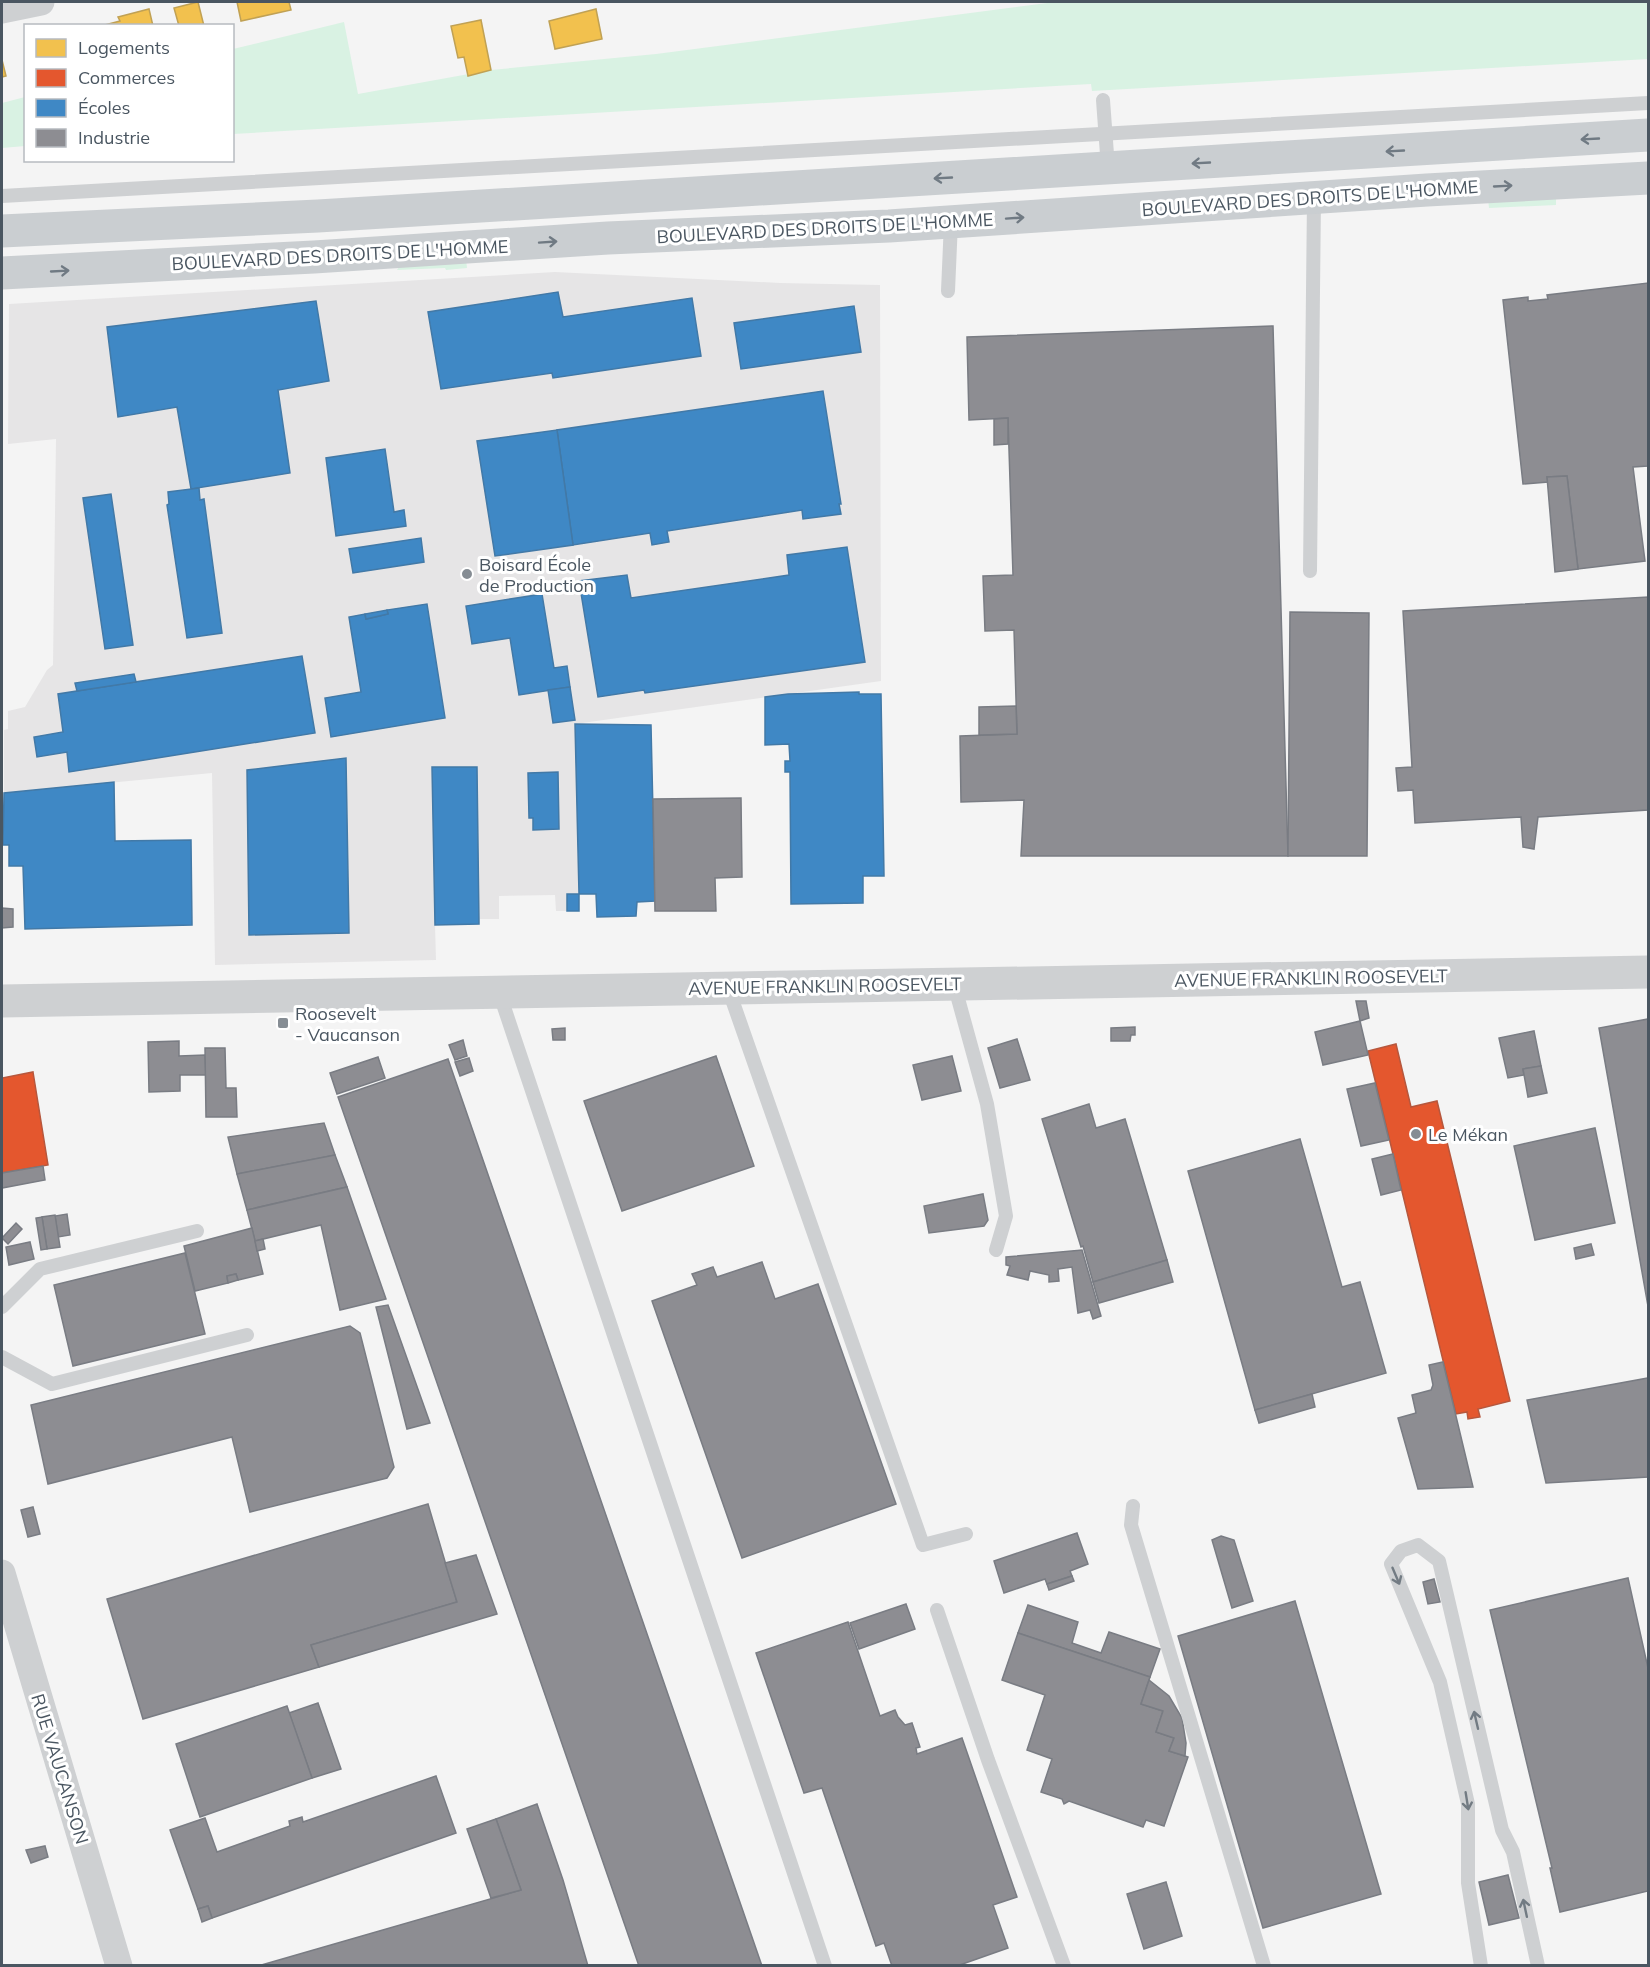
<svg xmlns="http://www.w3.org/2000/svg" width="1650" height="1967" font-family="Mulish,sans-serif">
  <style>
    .education { fill: #e6e5e6 }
    .green { fill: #d9f2e3 }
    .homes { fill: #f2c14e; stroke: #c0a154; stroke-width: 1.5 }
    .shops { fill: #e4572e; stroke: #b6573d; stroke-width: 1.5 }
    .schools { fill: #3f88c5; stroke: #4279a7; stroke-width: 1.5 }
    .industry { fill: #8d8d92; stroke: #797c83; stroke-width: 1.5 }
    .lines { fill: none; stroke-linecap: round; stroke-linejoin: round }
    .service { stroke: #ced0d2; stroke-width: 14 }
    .minor { stroke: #ced0d2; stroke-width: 27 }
    .tertiary { stroke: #ced0d2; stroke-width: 33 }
    .primary { stroke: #caced1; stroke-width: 33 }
    .oneway { stroke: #707a83 }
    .oneway2 { stroke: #727b83 }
    .poi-dot { fill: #868d94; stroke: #fff; stroke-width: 2 }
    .labels { text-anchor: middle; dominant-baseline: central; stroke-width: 6; stroke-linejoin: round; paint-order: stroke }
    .street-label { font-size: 18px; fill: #4a5661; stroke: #fff }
    .poi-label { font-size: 18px; fill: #4a5661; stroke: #fff; text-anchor: start }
  </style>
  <rect width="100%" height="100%" fill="#f4f4f4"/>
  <!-- education -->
  <polygon class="education" points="555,272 780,283 880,285 881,681 575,724 579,911 556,911 555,895 499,896 499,919 480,919 479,924 435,925 436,960 215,965 212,773 4,793 4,730 8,729 8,711 25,707 47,670 53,665 56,439 8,444 9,304"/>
  <!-- green -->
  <g class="green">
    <polygon points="1055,2 1648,2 1648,59 1092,91 1091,84 233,134 233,49 344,22 358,94 491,70 656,54"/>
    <polygon points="25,97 25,146 2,148 2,103"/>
    <polygon points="1556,196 1556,205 1489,208 1488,199"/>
    <polygon points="466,259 467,268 446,270 445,268 397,270 399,267"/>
  </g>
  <!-- homes -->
  <g class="homes">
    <polygon points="198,2 204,26 179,26 174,8"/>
    <polygon points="237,2 289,2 291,10 241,21"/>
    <polygon points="149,9 153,26 101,26 120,21 118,17"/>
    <polygon points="596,9 602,39 555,49 549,21"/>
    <polygon points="481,20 491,70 468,76 464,57 458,58 451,26"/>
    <polygon points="2,60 6,76 2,77"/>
  </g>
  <!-- shops -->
  <g class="shops">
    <polygon points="1396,1044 1411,1107 1437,1101 1510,1401 1478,1409 1480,1417 1468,1419 1467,1412 1456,1414 1368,1051"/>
    <polygon points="33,1072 48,1165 2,1173 2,1078"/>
  </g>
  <!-- schools -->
  <g class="schools">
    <polygon points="558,292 563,317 692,298 701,356 553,378 552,373 441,389 428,312"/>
    <polygon points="316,301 329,381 278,390 290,473 191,489 177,407 118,417 107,327"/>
    <polygon points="854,306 861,352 741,369 734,323"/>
    <polygon points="823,391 841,504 839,504 841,514 803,519 802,510 667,531 669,542 652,545 650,533 573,545 557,430"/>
    <polygon points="557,430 573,545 495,556 477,441"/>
    <polygon points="385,449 394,512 404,510 406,526 336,536 326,458"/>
    <polygon points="199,488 200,500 204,499 222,633 187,638 167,505 169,504 168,492"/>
    <polygon points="111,494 133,645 105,649 83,498"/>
    <polygon points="421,538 424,562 353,573 349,549"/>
    <polygon points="847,547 865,662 645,693 644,690 598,697 579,581 627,575 631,598 789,575 787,555"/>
    <polygon points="542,594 554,668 567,666 570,687 519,695 510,638 472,644 466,606"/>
    <polygon points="427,604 445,718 331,737 325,698 361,692 349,617 365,614 366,619 388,614 387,610"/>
    <polygon points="387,610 388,614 366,619 365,614"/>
    <polygon points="302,656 315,733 69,772 67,752 37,757 34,737 63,732 58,694"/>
    <polygon points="134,674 136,682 77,691 75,683"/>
    <polygon points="570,687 575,720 553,723 548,690"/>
    <polygon points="859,692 859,694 881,694 884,876 863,876 863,903 791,904 790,772 785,772 785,761 790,761 789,744 765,745 765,697 788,694"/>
    <polygon points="575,724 651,725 655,901 637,902 636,916 597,917 596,894 579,894"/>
    <polygon points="346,758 349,933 249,935 247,770"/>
    <polygon points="432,767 477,767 479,924 435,925"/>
    <polygon points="558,772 559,829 533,830 533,818 529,818 528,773"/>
    <polygon points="114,782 115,841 191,840 192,925 25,929 23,866 9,866 9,845 3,845 4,793"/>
    <rect x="567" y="894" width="12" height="17"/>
  </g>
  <!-- industry -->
  <g class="industry">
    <polygon points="1648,283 1648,466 1633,467 1645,561 1578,569 1567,476 1547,477 1548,482 1523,484 1503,300 1528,297 1528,301 1548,299 1547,295"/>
    <polygon points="1273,326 1288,856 1021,856 1024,800 961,802 960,736 1017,734 1014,630 985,631 983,576 1013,575 1008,418 969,420 967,337"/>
    <polygon points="1008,418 1008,444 994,445 994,419"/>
    <polygon points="1567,476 1578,569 1555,572 1547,477"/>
    <polygon points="1648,597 1648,810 1538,817 1534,849 1523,847 1521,817 1415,823 1413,790 1398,791 1396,768 1412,767 1403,611"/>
    <polygon points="1290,612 1369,613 1367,856 1288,856"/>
    <polygon points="1016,706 1017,734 979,735 979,707"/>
    <polygon points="741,798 742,877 715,878 716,911 655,911 653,799"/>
    <polygon points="2,908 13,909 13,927 2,928"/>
    <polygon points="1356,1001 1366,1001 1369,1018 1360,1021"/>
    <polygon points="1648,1019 1648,1306 1599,1028"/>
    <polygon points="1360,1021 1368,1055 1323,1065 1315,1032"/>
    <polygon points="1135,1027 1135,1035 1131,1035 1130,1041 1111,1041 1111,1028"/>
    <polygon points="565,1028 565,1040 553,1040 552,1029"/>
    <polygon points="1534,1031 1541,1066 1523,1069 1524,1075 1508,1078 1499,1038"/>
    <polygon points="1017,1039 1030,1080 1000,1088 988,1048"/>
    <polygon points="463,1040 467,1056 455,1060 449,1045"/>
    <polygon points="179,1041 179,1056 205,1055 206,1075 180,1075 180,1091 149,1092 148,1042"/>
    <polygon points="205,1048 225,1048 226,1088 236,1088 237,1117 206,1117"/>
    <polygon points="716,1056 754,1166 622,1211 584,1101"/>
    <polygon points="952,1056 961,1091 922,1100 913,1065"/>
    <polygon points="378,1057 385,1078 337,1094 330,1073"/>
    <polygon points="469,1058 473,1071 460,1076 455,1062"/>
    <polygon points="448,1059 762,1966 639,1966 338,1097"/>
    <polygon points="1541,1066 1547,1093 1528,1097 1523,1069"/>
    <polygon points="1375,1083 1389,1140 1361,1146 1347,1089"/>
    <polygon points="1089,1104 1096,1128 1125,1119 1167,1260 1093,1282 1083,1246 1081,1247 1042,1119"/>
    <polygon points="324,1123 335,1155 237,1174 228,1137"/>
    <polygon points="1595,1128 1615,1223 1535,1240 1514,1146"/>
    <polygon points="1300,1139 1342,1287 1360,1282 1386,1373 1255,1410 1188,1171"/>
    <polygon points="1393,1154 1401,1190 1381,1195 1372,1159"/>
    <polygon points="335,1155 347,1187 247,1210 237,1174"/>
    <polygon points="43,1166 45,1180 2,1188 2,1173"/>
    <polygon points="347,1187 386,1299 340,1310 321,1225 255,1241 247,1210"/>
    <polygon points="983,1194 988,1220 984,1226 929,1233 924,1206"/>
    <polygon points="67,1214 70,1235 58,1237 55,1216"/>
    <polygon points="55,1215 60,1247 47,1249 42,1217"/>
    <polygon points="42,1217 47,1249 41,1250 36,1218"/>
    <polygon points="16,1223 22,1229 8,1244 2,1238"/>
    <polygon points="252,1228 263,1274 238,1280 236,1274 227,1276 228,1283 195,1291 184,1246"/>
    <polygon points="263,1239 265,1249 257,1251 255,1241"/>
    <polygon points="30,1242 34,1259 9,1265 6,1247"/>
    <polygon points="1591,1244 1594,1255 1576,1259 1574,1248"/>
    <polygon points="1082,1250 1101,1316 1093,1319 1090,1310 1078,1313 1072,1267 1058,1269 1059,1281 1049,1282 1049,1275 1030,1271 1028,1280 1007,1275 1010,1266 1006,1265 1006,1257"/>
    <polygon points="185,1253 205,1334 73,1366 54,1285"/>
    <polygon points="1167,1260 1173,1282 1099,1303 1093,1282"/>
    <polygon points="762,1262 775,1299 818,1284 896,1504 742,1558 652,1301 697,1285 692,1274 713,1267 717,1277"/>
    <polygon points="236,1274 238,1280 228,1283 227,1276"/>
    <polygon points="388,1305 430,1423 407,1429 376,1307"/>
    <polygon points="350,1326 360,1333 394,1467 387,1478 250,1512 232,1437 48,1484 31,1405"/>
    <polygon points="1443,1362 1473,1487 1418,1489 1398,1418 1416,1413 1412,1395 1431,1390 1433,1385 1429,1365"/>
    <polygon points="1648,1378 1648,1477 1546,1483 1527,1400"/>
    <polygon points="1312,1394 1315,1407 1259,1423 1255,1410"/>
    <polygon points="428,1504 457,1602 311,1645 319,1667 143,1719 107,1599"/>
    <polygon points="33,1507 40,1534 28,1537 21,1510"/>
    <polygon points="1077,1533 1088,1564 1070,1571 1072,1576 1047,1584 1045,1579 1004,1593 994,1561"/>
    <polygon points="1221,1536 1234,1540 1253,1601 1232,1608 1212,1540"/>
    <polygon points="476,1555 497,1614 319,1667 311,1645 457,1602 445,1563"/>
    <polygon points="1072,1576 1074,1581 1049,1590 1047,1584"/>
    <polygon points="1628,1578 1648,1668 1648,1891 1560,1912 1550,1868 1552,1868 1490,1610"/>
    <polygon points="1434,1579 1440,1602 1428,1604 1423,1582"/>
    <polygon points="1295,1601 1381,1894 1263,1928 1178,1636"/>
    <polygon points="906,1604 915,1629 859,1649 850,1623"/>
    <polygon points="1028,1605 1078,1622 1072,1643 1101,1653 1109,1632 1160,1649 1150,1677 1018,1633"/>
    <polygon points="848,1622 880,1716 895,1710 898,1717 905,1725 912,1723 920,1747 916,1748 917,1754 962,1738 1017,1897 993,1905 1008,1948 957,1966 892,1966 884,1943 876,1946 822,1788 804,1793 756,1653"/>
    <polygon points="1018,1633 1150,1677 1141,1704 1163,1711 1156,1732 1174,1738 1169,1751 1188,1757 1164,1826 1146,1820 1143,1827 1069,1801 1064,1804 1062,1799 1041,1792 1052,1759 1027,1750 1045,1695 1002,1680"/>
    <polygon points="1149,1680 1169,1696 1182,1718 1186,1743 1185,1756 1169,1751 1174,1738 1156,1732 1163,1711 1141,1704"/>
    <polygon points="318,1703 341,1769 312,1778 289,1713"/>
    <polygon points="287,1706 312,1778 200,1817 176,1744"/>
    <polygon points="436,1776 456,1833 212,1918 208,1906 198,1909 170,1830 205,1818 217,1852 290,1826 289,1821 302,1817 303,1822"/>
    <polygon points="537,1804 563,1880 588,1966 258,1966 521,1890 496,1819"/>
    <polygon points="496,1819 521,1890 491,1898 467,1829"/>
    <polygon points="45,1846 48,1857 31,1863 26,1850"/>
    <polygon points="1508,1875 1519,1918 1489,1925 1479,1882"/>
    <polygon points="1166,1882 1182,1936 1144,1949 1127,1894"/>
    <polygon points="208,1906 212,1918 202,1922 198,1909"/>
  </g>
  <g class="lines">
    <!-- service -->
    <g class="service">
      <polyline points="1103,100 1108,168"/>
      <polyline points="2,196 1648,103"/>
      <polyline points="948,291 951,222"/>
      <polyline points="1310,571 1314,198"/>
      <polyline points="954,984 987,1104 1006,1216 996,1250"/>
      <polyline points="728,988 923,1545 966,1534"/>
      <polyline points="499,992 825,1966"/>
      <polyline points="2,1307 40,1269 197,1231"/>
      <polyline points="2,1357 52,1384 247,1335"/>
      <polyline points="1133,1506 1131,1525 1264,1966"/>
      <polyline points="937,1610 988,1760 1064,1966"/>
      <polyline points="1481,1966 1468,1883 1468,1804 1440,1682 1391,1564 1401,1551 1418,1545 1439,1561 1502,1830 1513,1852 1538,1966"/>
    </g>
    <!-- minor -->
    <g class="minor">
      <polyline points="2,10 41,2"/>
      <polyline points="2,1573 119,1966"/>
    </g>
    <!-- tertiary -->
    <polyline class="tertiary" points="2,1001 1648,972"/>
    <!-- primary -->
    <g class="primary">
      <polyline points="2,231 318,216 1648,135"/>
      <polyline points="2,273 314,257 608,238 889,226 1427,190 1648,178"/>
    </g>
  </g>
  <!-- one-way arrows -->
  <defs><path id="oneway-shaft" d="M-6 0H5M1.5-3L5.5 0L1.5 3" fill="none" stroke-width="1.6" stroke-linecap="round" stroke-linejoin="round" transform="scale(1.5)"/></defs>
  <g class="oneway">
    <use href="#oneway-shaft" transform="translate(1590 139) rotate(177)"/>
    <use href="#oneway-shaft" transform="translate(1395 151) rotate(177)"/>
    <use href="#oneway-shaft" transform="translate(1201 163) rotate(177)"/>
    <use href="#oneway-shaft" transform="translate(943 178) rotate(177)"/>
    <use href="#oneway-shaft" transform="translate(1503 186) rotate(-3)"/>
    <use href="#oneway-shaft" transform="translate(1015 218) rotate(-4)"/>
    <use href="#oneway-shaft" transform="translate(548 242) rotate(-4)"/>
    <use href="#oneway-shaft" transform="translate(60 271) rotate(-3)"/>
  </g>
  <g class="oneway2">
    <use href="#oneway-shaft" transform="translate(1396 1576) rotate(67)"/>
    <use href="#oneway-shaft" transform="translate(1476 1720) rotate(-103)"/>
    <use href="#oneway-shaft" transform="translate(1467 1801) rotate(81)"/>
    <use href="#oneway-shaft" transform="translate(1525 1908) rotate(-102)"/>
  </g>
  <!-- markers -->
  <g class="poi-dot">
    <circle cx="467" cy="574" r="6"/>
    <rect x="277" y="1017" width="12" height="12" rx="3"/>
    <circle cx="1416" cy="1134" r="6"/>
  </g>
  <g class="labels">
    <!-- street labels -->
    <g class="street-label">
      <text transform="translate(1310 198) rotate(-4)">BOULEVARD DES DROITS DE L'HOMME</text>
      <text transform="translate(825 228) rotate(-3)">BOULEVARD DES DROITS DE L'HOMME</text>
      <text transform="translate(340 255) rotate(-3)">BOULEVARD DES DROITS DE L'HOMME</text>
      <text transform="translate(1311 978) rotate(-1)">AVENUE FRANKLIN ROOSEVELT</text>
      <text transform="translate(825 986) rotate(-1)">AVENUE FRANKLIN ROOSEVELT</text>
      <text transform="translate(60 1769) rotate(73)">RUE VAUCANSON</text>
    </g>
    <!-- poi labels -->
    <g class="poi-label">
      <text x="479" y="564">Boisard École<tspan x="479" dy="21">de Production</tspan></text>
      <text x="295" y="1013">Roosevelt<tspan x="295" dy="21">- Vaucanson</tspan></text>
      <text x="1428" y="1134">Le Mékan</text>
    </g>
  </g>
  <!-- border -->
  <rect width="1650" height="1967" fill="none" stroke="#4a5661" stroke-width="6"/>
  <!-- legend -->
  <rect x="24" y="24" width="210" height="138" fill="#ffffff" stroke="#b7bbc0" stroke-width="1.5"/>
  <rect x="36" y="39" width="30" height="18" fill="#f2c14e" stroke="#b7bbc0" stroke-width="1.5"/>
  <text x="78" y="54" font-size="18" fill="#4a5661">Logements</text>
  <rect x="36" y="69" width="30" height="18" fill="#e4572e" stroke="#b7bbc0" stroke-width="1.5"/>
  <text x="78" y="84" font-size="18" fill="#4a5661">Commerces</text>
  <rect x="36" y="99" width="30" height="18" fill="#3f88c5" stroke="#b7bbc0" stroke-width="1.5"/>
  <text x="78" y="114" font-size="18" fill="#4a5661">Écoles</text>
  <rect x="36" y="129" width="30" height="18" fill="#8d8d92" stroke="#b7bbc0" stroke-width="1.5"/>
  <text x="78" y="144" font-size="18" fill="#4a5661">Industrie</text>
</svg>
